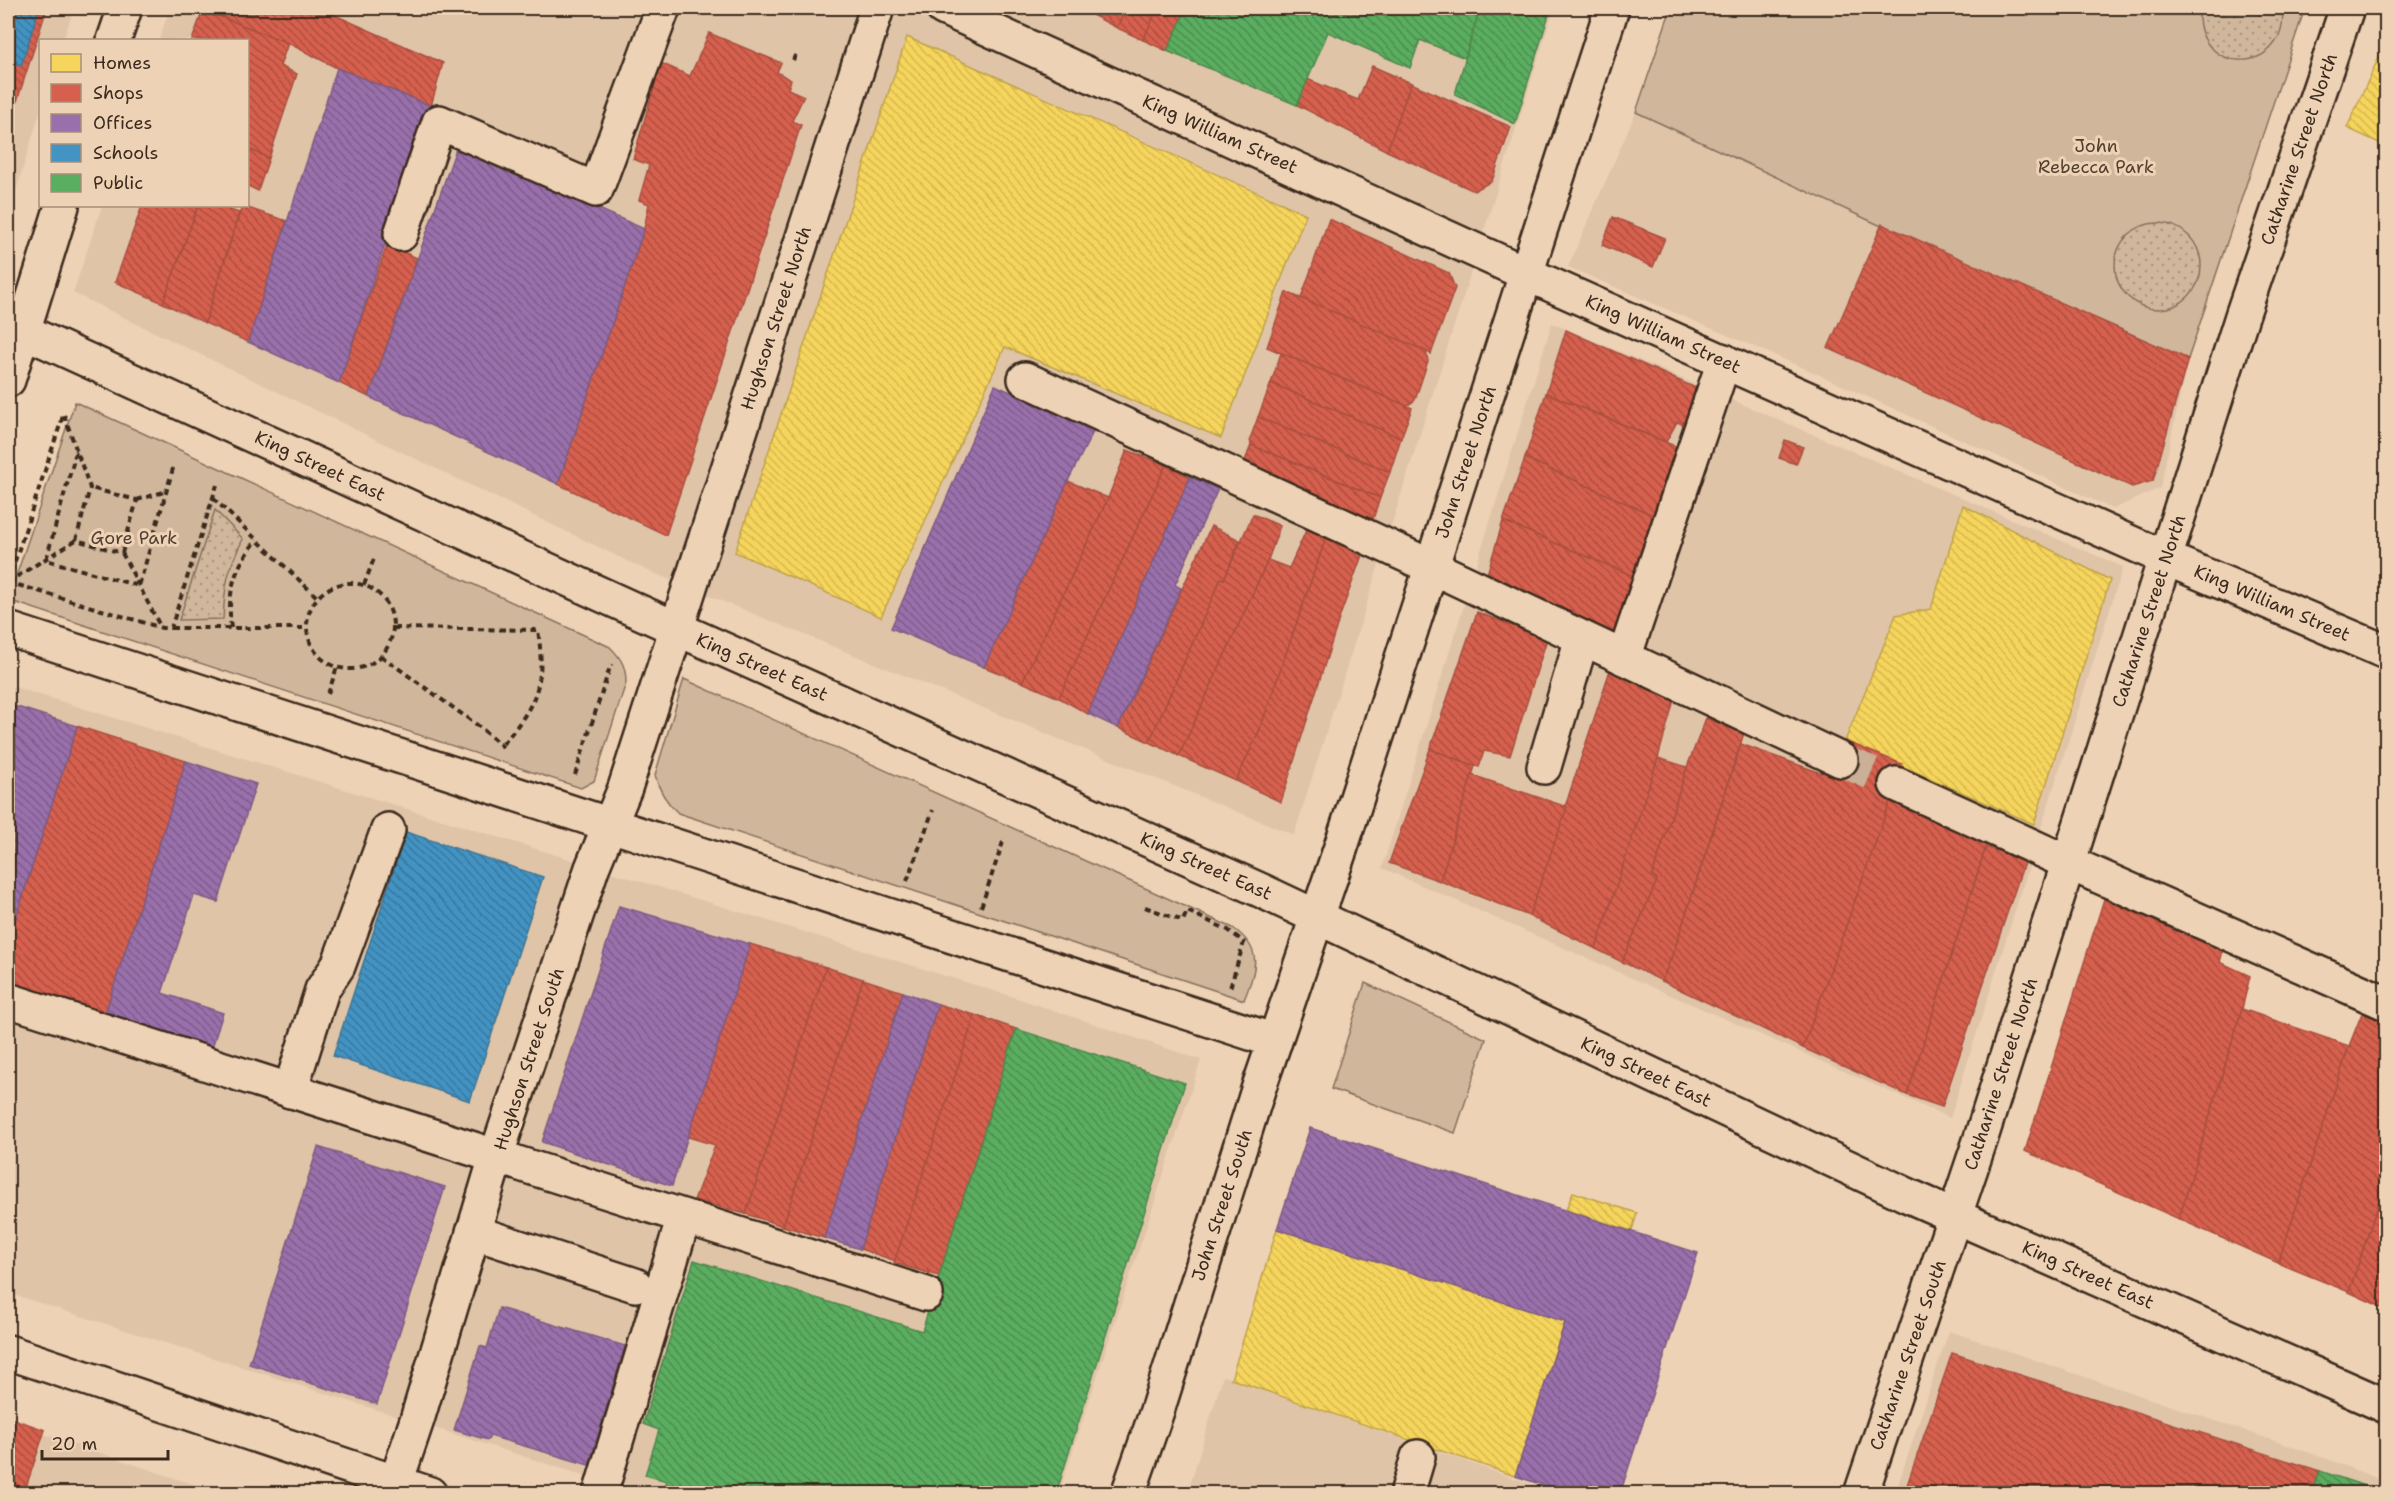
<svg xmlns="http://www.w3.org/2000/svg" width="2394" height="1501" font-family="'Shantell Sans',sans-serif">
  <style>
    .built { fill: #dfc4a8 }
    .park { fill: #d0b79c; stroke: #86705d; stroke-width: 1.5 }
    .garden { fill: url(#garden-dots); stroke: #86705d; stroke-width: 1.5 }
    .homes { fill: url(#homes-back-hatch); stroke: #bea249; stroke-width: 1.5 }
    .shops { fill: url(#shops-back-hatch); stroke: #a8503f; stroke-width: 1.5 }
    .offices { fill: url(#offices-back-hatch); stroke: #7d5b81; stroke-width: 1.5 }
    .schools { fill: url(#schools-back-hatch); stroke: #417492; stroke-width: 1.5 }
    .public { fill: url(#public-back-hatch); stroke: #51864d; stroke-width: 1.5 }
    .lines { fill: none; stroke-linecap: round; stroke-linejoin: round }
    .minor-tunnel { stroke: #cab097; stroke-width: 33; stroke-dasharray: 33 16; stroke-linecap: butt }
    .minor-casing { stroke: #3b2a1e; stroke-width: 38 }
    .major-casing { stroke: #3b2a1e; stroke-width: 38 }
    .path { stroke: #3b2a1e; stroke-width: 4; stroke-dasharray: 6 4.5; stroke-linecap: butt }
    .minor { stroke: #eed2b5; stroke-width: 33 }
    .major { stroke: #eed2b5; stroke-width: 33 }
    .labels { text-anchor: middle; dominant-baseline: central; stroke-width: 6; stroke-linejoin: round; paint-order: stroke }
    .street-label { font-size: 18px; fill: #3b2a1e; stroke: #eed2b5 }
    .park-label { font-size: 18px; fill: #513f31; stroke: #eed2b5 }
  </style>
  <defs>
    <pattern id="garden-dots" width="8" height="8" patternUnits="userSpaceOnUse" patternTransform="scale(1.5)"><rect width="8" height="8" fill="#d0b79c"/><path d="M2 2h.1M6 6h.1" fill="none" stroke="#aa957f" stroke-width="1.8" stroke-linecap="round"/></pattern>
    <pattern id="homes-back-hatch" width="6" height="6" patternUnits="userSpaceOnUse" patternTransform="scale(1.5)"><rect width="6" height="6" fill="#f6d55c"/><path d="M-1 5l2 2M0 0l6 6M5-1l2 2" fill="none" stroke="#d4b750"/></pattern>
    <pattern id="shops-back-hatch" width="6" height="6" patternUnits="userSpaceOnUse" patternTransform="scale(1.5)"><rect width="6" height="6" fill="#d6604d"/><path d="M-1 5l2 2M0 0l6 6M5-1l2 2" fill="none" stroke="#af4f3f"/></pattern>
    <pattern id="offices-back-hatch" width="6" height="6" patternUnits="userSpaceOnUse" patternTransform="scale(1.5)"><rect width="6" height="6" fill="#9970ab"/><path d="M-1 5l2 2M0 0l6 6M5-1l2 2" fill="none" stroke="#7e5c8b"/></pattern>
    <pattern id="schools-back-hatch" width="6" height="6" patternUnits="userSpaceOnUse" patternTransform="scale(1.5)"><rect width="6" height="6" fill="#4393c3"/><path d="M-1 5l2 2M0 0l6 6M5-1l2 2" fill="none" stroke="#39789e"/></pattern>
    <pattern id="public-back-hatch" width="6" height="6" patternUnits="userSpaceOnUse" patternTransform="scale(1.5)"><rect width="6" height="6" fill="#5aae61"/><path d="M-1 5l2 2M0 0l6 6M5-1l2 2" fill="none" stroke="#4c8e4f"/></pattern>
  </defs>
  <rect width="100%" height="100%" fill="#eed2b5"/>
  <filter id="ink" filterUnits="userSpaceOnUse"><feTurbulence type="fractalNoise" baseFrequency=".0167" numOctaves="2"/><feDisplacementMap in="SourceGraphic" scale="12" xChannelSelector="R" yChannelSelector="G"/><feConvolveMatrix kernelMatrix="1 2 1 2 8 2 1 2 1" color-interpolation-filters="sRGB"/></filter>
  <g filter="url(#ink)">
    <!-- built -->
    <g class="built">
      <polygon points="8,8 74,8 63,40 40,40 40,112 8,217"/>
      <polygon points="170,8 1554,8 1294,835 646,570 73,293 102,206 248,206 248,40 159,40"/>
      <polygon points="1636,112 1877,224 2188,359 2160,488 2113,509 1813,372 1568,267"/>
      <polygon points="1552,323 2123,567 1950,1118 1382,868"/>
      <polygon points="8,685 1023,1000 1201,1060 1059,1493 639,1493 8,1293"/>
      <polygon points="1949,1331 2325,1458 2386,1482 2386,1494 1895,1494"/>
      <polygon points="1223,1376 1556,1493 1187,1494"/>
      <polygon points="8,1422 219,1493 8,1493"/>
    </g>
    <!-- park -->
    <g class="park">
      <polygon points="1671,8 2305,8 2188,359 1877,224 1636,112"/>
      <path d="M75,402L610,647C622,659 626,667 626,683L594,781L581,788L8,600Z"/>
      <path d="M684,679L1233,928C1264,950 1256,969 1244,1000L678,813C666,802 659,791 655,775Z"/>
      <polygon points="1365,983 1486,1039 1455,1133 1331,1089"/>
    </g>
    <!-- garden -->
    <g class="garden">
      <path d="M2199,8H2282C2291,75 2194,80 2199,8Z"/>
      <circle cx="2158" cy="266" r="43"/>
      <path d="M215,510L243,539C227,571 225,584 223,619L179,620Z"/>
    </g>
    <!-- homes -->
    <g class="homes">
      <polygon points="907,37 1306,214 1221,438 1005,347 881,617 735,552"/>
      <polygon points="2386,41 2386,146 2347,128"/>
      <polygon points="1963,505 2110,580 2034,824 1845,741 1896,615 1931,609"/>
      <polygon points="1573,1192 1637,1213 1632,1231 1566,1210"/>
      <polygon points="1277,1229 1565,1322 1515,1476 1231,1379"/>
    </g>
    <!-- shops -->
    <g class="shops">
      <polygon points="8,8 47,8 12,117 8,115"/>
      <polygon points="203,8 319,8 443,63 431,106 337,68 288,43 203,10"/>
      <polygon points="1079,8 1126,8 1117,28"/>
      <polygon points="1126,8 1158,8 1143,40 1117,28"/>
      <polygon points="1158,8 1187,8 1167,51 1143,40"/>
      <polygon points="203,10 288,43 280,66 297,74 269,158 248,149 248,40 192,40"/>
      <polygon points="709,33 781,63 777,72 791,80 788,89 804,96 792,121 801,125 666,535 558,484 644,229 649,204 639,200 649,165 633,159 661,63 690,76"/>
      <polygon points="1372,66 1411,83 1387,151 1297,105 1307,79 1358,100"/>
      <polygon points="1411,83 1511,127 1492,181 1474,191 1387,151"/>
      <polygon points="248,149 269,158 258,191 248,186"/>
      <polygon points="142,206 198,206 163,303 115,282"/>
      <polygon points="198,206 219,206 239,213 205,323 163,303"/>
      <polygon points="242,206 287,221 248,342 205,323"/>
      <polygon points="1613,217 1665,238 1653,267 1602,245"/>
      <polygon points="1329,219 1449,273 1455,288 1431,354 1301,298"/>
      <polygon points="1882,224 2188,359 2153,481 2132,487 1828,348"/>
      <polygon points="387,245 417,258 369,397 339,383"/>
      <polygon points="1286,292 1426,351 1428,361 1415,400 1407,406 1267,347"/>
      <polygon points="1566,330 1700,390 1687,426 1677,422 1666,442 1546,393"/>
      <polygon points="1281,353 1412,408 1401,438 1271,383"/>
      <polygon points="1271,383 1401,438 1390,472 1258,417"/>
      <polygon points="1546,393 1682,449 1657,517 1525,458"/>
      <polygon points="1258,417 1390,472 1380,498 1251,445 1250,439"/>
      <polygon points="1785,440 1803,447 1796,464 1779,458"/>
      <polygon points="1251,445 1380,498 1370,528 1240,474"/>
      <polygon points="1127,450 1166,465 1059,698 1022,682 1108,498"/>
      <polygon points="1525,458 1657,517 1643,549 1648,551 1638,578 1503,521"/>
      <polygon points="1166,465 1190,477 1088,714 1059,698"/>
      <polygon points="1068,481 1108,498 1022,682 984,667"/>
      <polygon points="1253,514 1280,526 1268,560 1179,756 1149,742 1221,578 1224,579"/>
      <polygon points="1503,521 1638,578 1614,642 1484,584"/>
      <polygon points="1211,526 1240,540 1224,579 1221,578 1149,742 1118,728"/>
      <polygon points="1308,526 1327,535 1260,729 1236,781 1179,756 1268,560 1289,568"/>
      <polygon points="1327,535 1365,547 1340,616 1281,802 1236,781 1260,729"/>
      <polygon points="1477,612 1547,639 1510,756 1484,751 1479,767 1430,749"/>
      <polygon points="1611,667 1674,700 1658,758 1596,949 1529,916"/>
      <polygon points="1706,718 1744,733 1675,948 1662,981 1622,962 1657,880 1652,876 1687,767"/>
      <polygon points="77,726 186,761 103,1020 8,989 8,942"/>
      <polygon points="1845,741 1902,764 1893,793 1803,1048 1662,981 1675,948 1741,744 1821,773 1827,762 1839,770"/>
      <polygon points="1430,749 1475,766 1440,881 1389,863"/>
      <polygon points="1658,758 1687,767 1652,876 1657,880 1622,962 1596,949"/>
      <polygon points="1472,775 1567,807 1529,916 1440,881"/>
      <polygon points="1893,793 1989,837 1907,1095 1803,1048"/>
      <polygon points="1986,847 2025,860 1942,1107 1907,1095"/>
      <polygon points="2104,899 2223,951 2220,962 2250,976 2242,1009 2179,1219 2025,1151"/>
      <polygon points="750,944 826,967 746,1214 694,1200 715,1145 688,1137"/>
      <polygon points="826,967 863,979 783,1226 746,1214"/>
      <polygon points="863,979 903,992 824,1238 783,1226"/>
      <polygon points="938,1004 975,1015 896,1261 860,1249"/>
      <polygon points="2364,1008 2386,1019 2386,1181 2349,1292 2278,1263 2349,1046"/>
      <polygon points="2242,1009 2349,1046 2278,1263 2179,1219"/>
      <polygon points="975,1015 1016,1029 939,1276 894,1263"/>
      <polygon points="2386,1181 2386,1309 2349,1292"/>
      <polygon points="1952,1353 2320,1471 2312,1494 1904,1494"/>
      <polygon points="8,1417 45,1430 24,1493 8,1488"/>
    </g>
    <!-- offices -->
    <g class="offices">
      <polygon points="337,68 431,106 339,383 248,342"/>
      <polygon points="457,146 644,229 558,484 369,397"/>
      <polygon points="995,385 1094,430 1068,481 984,667 891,628"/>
      <polygon points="1190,477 1218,489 1175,585 1181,588 1118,728 1088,714"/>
      <polygon points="8,704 77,726 8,942"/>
      <polygon points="186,761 256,784 218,902 194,895 162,993 223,1013 210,1054 103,1020"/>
      <polygon points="619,906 750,944 672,1186 542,1142"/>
      <polygon points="903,992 938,1004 860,1249 824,1238"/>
      <polygon points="1310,1128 1698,1253 1620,1494 1571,1494 1515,1476 1565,1322 1277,1229"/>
      <polygon points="318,1147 445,1187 377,1404 249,1364"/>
      <polygon points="499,1308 625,1346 589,1465 490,1436 488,1440 454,1430 480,1346 487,1348"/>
    </g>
    <!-- schools -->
    <g class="schools">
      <polygon points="8,8 39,8 21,66 8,61"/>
      <polygon points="406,832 543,877 470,1101 333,1056"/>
    </g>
    <!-- public -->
    <g class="public">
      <polygon points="1187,8 1480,8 1465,58 1420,40 1410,68 1328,32 1297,105 1167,51"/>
      <polygon points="1480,8 1551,8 1515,124 1455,94"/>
      <polygon points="1016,1029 1185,1083 1056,1494 663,1494 667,1481 645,1475 659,1430 643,1424 694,1260 922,1331"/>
      <polygon points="2320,1471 2386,1493 2386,1494 2312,1494"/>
    </g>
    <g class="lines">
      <!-- minor-tunnel -->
      <polyline class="minor-tunnel" points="1841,760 1896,784"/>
      <!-- minor casing -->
      <g class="minor-casing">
        <g id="minor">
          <polyline points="943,8 1527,274 2165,558 2386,652"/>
          <polyline points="401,234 439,122 596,190 663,8"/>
          <polyline points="1025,379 1432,567 1841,760"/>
          <polyline points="8,629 1275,1041"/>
          <polyline points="1624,658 1724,361"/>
          <polyline points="1544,767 1582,638"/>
          <polyline points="1896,784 2069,863 2386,1003"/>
          <polyline points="8,1000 926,1294"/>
          <polyline points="290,1091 322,990 338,966 388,830"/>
          <polyline points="473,1232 635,1285"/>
          <polyline points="392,1494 417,1420 496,1157 592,868 625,788 877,8"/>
          <polyline points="600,1494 684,1217"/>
          <polyline points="1407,1494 1418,1457"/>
          <polyline points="1861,1494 1981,1138 2242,316 2347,8"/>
        </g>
      </g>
      <!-- major casing -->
      <g class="major-casing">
        <g id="major">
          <polyline points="114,40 125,8"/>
          <polyline points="8,324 631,608 1260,890 1907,1195 2386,1406"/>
          <polyline points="8,380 62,206"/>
          <polyline points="8,1352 430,1494"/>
          <polyline points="1128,1494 1158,1408 1258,1090 1341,847 1612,8"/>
        </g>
      </g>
      <!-- path -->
      <g class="path">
        <polyline points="793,60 796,54"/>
        <polyline points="64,415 90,488 76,540 122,553 137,500 90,488"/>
        <polyline points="76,452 46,560 139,586 174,465"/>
        <polyline points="213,498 318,598"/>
        <polyline points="137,500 167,491"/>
        <polyline points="122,553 161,628"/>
        <polyline points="8,582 162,628 171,628 217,485"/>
        <polyline points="8,582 63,416"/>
        <polyline points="8,582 76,540"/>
        <circle cx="350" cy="626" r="43"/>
        <polyline points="364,585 375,556"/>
        <polyline points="171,628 307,628"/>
        <path d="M231,628C227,593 234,567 257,540"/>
        <path d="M394,628L538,630C546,685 536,705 501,746"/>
        <polyline points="381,656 480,727 503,747"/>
        <polyline points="328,694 337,667"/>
        <polyline points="575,775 611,664"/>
        <polyline points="907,881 933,810"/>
        <polyline points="981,907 1003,842"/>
        <polyline points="1145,907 1183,921 1187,911 1228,930 1244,942 1230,988"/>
      </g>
      <!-- minor -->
      <use href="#minor" class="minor"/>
      <!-- major -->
      <use href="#major" class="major"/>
    </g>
  </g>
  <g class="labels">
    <!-- street labels -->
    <g class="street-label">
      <text transform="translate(1220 134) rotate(24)">King William Street</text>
      <text transform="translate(2299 149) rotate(-71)">Catharine Street North</text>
      <text transform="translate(776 318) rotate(-72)">Hughson Street North</text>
      <text transform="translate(1663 334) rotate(24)">King William Street</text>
      <text transform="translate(1466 462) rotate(-72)">John Street North</text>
      <text transform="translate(320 466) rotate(25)">King Street East</text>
      <text transform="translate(2272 603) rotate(23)">King William Street</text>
      <text transform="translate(2149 611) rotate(-72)">Catharine Street North</text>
      <text transform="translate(762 667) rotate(24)">King Street East</text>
      <text transform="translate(1206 866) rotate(24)">King Street East</text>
      <text transform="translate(529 1059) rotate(-72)">Hughson Street South</text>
      <text transform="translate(1646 1072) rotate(25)">King Street East</text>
      <text transform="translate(2001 1074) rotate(-72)">Catharine Street North</text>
      <text transform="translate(1222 1205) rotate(-72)">John Street South</text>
      <text transform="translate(2088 1275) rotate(24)">King Street East</text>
      <text transform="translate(1908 1355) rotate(-71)">Catharine Street South</text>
    </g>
    <!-- park labels -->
    <g class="park-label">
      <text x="2096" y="146">John<tspan x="2096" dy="21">Rebecca Park</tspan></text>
      <text x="134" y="538">Gore Park</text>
    </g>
  </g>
  <!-- margin -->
  <rect width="2394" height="1501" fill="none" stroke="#eed2b5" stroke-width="30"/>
  <rect x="15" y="15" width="2364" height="1471" fill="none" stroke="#3b2a1e" stroke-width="2" filter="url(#ink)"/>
  <!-- legend -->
  <rect x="39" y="39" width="210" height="168" fill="#eed2b5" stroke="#a68f79" stroke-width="1.5"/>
  <rect x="51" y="54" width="30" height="18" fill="#f6d55c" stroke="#a68f79" stroke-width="1.5"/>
  <text x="93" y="69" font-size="18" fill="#3b2a1e">Homes</text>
  <rect x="51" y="84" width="30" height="18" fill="#d6604d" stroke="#a68f79" stroke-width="1.5"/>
  <text x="93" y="99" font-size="18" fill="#3b2a1e">Shops</text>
  <rect x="51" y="114" width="30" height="18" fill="#9970ab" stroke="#a68f79" stroke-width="1.5"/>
  <text x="93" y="129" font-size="18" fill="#3b2a1e">Offices</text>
  <rect x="51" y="144" width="30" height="18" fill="#4393c3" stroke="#a68f79" stroke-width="1.5"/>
  <text x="93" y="159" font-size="18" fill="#3b2a1e">Schools</text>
  <rect x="51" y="174" width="30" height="18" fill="#5aae61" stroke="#a68f79" stroke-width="1.5"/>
  <text x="93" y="189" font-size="18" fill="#3b2a1e">Public</text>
  <!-- scale -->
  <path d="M42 1450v9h126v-9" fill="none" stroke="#3b2a1e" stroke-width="3"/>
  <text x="51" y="1450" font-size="18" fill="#3b2a1e" stroke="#eed2b5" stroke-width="4.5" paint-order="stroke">20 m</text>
</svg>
